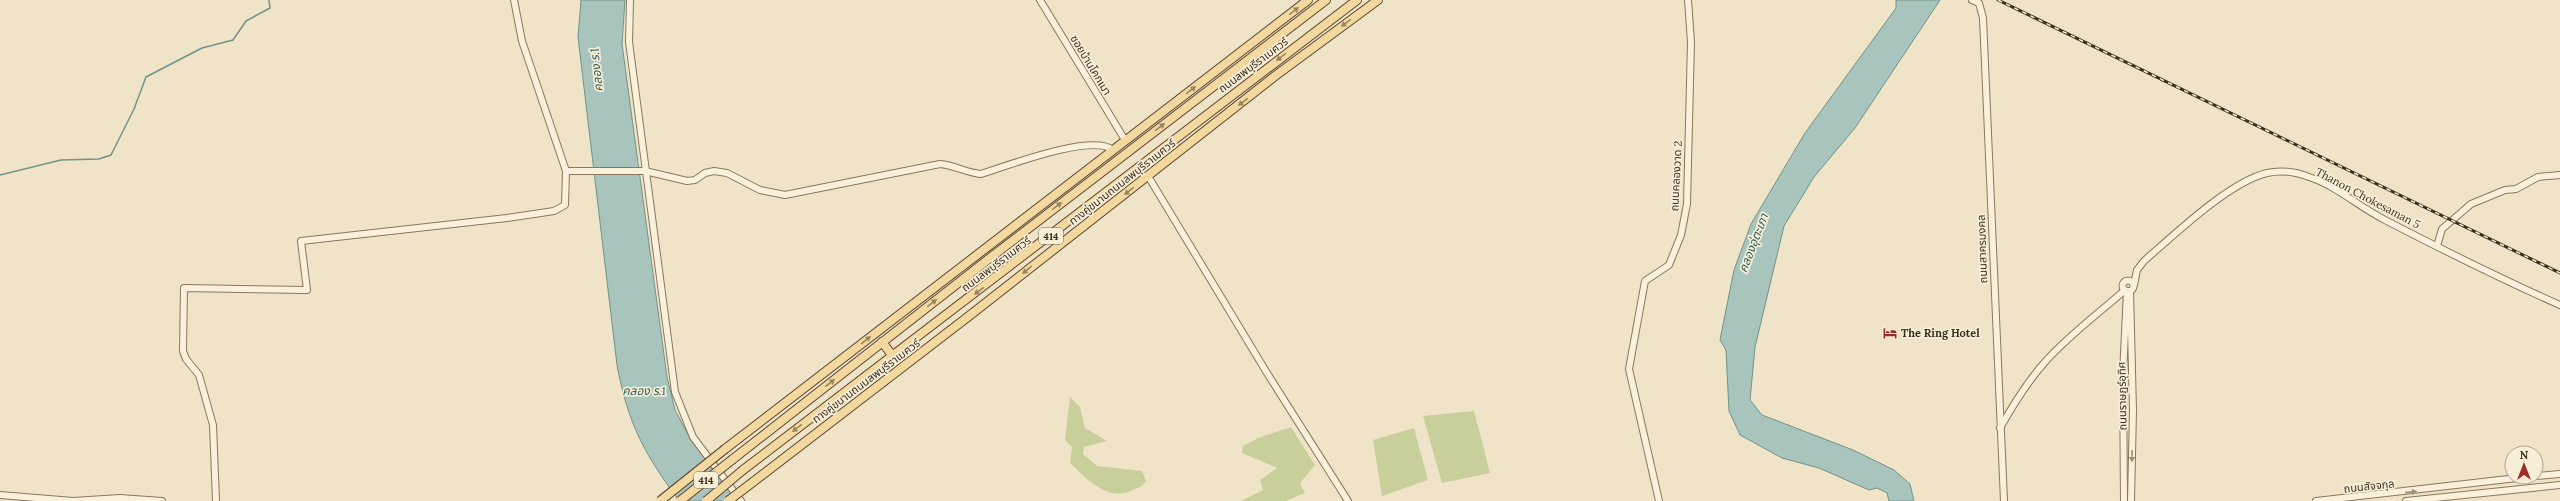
<svg xmlns="http://www.w3.org/2000/svg" width="2560" height="501" font-family="Lora,'Noto Sans Thai',serif">
  <style>
    .green { fill: #c9cf9b }
    .water { fill: #a9c4bc; stroke: #6f938a }
    .lines { fill: none; stroke-linecap: round; stroke-linejoin: round }
    .stream { stroke: #6f938a; stroke-width: 1.5 }
    .minor-casing { stroke: #8d765c; stroke-width: 8 }
    .major-casing { stroke: #5b4430; stroke-width: 10 }
    .minor { stroke: #faf1dc; stroke-width: 6 }
    .major { stroke: #f3d9a0; stroke-width: 8 }
    .rail-casing { stroke: #3d2e20; stroke-width: 3 }
    .rail { stroke: #f7eed8; stroke-width: 1.5; stroke-dasharray: 4.5; stroke-linecap: butt }
    .major-bridge-casing { stroke: #5b4430; stroke-width: 10; stroke-linecap: butt }
    .major-bridge { stroke: #f3d9a0; stroke-width: 8 }
    .oneway { fill: #988460 }
    .oneway2 { fill: #9c907e }
    .labels { text-anchor: middle; dominant-baseline: central; stroke-width: 3.5; stroke-linejoin: round; paint-order: stroke }
    .shield { fill: #f7eed8; stroke: #756857; stroke-width: 1 }
    .shield-label { font-size: 10px; font-weight: bold; fill: #3d2e20 }
    .street-label { font-size: 11px; fill: #3d2e20; stroke: #f7eed8 }
    .poi-label { font-size: 11px; font-weight: bold; fill: #3d2e20; stroke: #f7eed8; text-anchor: start }
    .water-label { font-size: 12px; font-style: italic; fill: #2f5d5a; stroke: #f7eed8 }
  </style>
  <rect width="100%" height="100%" fill="#f0e4c8"/>
  <!-- green -->
  <g class="green">
    <path d="M1068,395L1080,407L1085,428L1107,441L1084,447L1083,454L1097,466L1142,471L1146,481C1141,488 1139,487 1131,491C1106,501 1087,479 1070,463L1072,447L1065,440L1070,397Z"/>
    <polygon points="1474,411 1490,473 1442,483 1423,416"/>
    <polygon points="1291,427 1315,465 1300,483 1305,493 1286,501 1241,501 1263,490 1260,480 1277,468 1242,453 1243,446 1258,438"/>
    <polygon points="1414,428 1428,480 1382,496 1373,440"/>
  </g>
  <!-- water -->
  <g class="water">
    <path d="M581,0H625L622,44L667,377L675,410L691,440L737,501H679C644,453 628,424 617,365L578,37Z"/>
    <polygon points="1896,0 1940,0 1855,128 1814,177 1784,226 1755,347 1750,400 1762,415 1853,450 1894,470 1910,484 1914,501 1889,501 1887,493 1877,488 1869,490 1819,468 1782,458 1740,435 1729,411 1726,350 1720,340 1734,270 1751,224 1805,133 1896,8"/>
  </g>
  <g class="lines">
    <!-- stream -->
    <polyline class="stream" points="0,175 61,160 99,159 111,155 134,109 146,77 202,48 233,40 246,21 270,8 269,0"/>
    <!-- minor casing -->
    <g class="minor-casing">
      <g id="minor">
        <polyline points="630,0 629,42 675,392 693,437 741,501"/>
        <polyline points="1040,0 1125,140"/>
        <polyline points="1972,0 1979,3 1983,18 2004,501"/>
        <path d="M566,171H645L687,181L695,180L705,173L714,171L727,173L760,190L785,195L940,164C954,165 967,173 981,174C1007,166 1092,133 1113,150"/>
        <polyline points="1148,176 1267,373 1348,501"/>
        <polyline points="2437,246 2442,229 2471,204 2505,190 2516,189 2538,177 2560,175"/>
        <circle cx="2128" cy="286" r="5.5"/>
        <path d="M2134,285L2137,270L2144,261C2174,235 2229,182 2267,173C2280,170 2296,172 2309,177C2337,186 2359,207 2385,220C2443,250 2501,279 2560,305"/>
        <polyline points="2130,291 2133,410 2131,501"/>
        <path d="M2000,428C2013,405 2027,382 2045,362C2069,335 2098,314 2125,290"/>
        <polyline points="2536,476 2560,474"/>
        <polyline points="0,495 73,501 120,498 162,501"/>
        <polyline points="216,501 213,425 199,375 186,359 183,351 184,288 307,290 301,241 507,218 554,211 565,205 566,171 522,41 514,0"/>
        <polyline points="1659,501 1629,369 1645,281 1669,265 1681,235 1687,204 1691,42 1688,0"/>
        <polyline points="2124,501 2123,374 2127,291"/>
        <polyline points="2316,501 2526,477"/>
        <polyline points="2406,501 2560,485"/>
      </g>
    </g>
    <!-- major casing -->
    <g class="major-casing">
      <g id="major">
        <polyline points="882,342 892,355"/>
        <polyline points="725,449 1308,0"/>
        <polyline points="733,459 990,258 1326,0"/>
        <polyline points="743,470 1357,0"/>
        <polyline points="753,482 969,316 1275,76 1378,0"/>
      </g>
    </g>
    <!-- minor -->
    <use href="#minor" class="minor"/>
    <!-- major -->
    <use href="#major" class="major"/>
    <!-- rail casing -->
    <g class="rail-casing">
      <polyline id="rail" points="1998,0 2560,273"/>
    </g>
    <!-- rail -->
    <use href="#rail" class="rail"/>
    <!-- major-bridge casing -->
    <g class="major-bridge-casing">
      <g id="major-bridge">
        <polyline points="660,501 725,449"/>
        <polyline points="680,501 733,459"/>
        <polyline points="706,501 743,470"/>
        <polyline points="728,501 753,482"/>
      </g>
    </g>
    <!-- major-bridge -->
    <use href="#major-bridge" class="major-bridge"/>
  </g>
  <!-- one-way arrows -->
  <defs><path id="oneway-solid" d="M-6-.8H1V-3.2L6.5 0L1 3.2V.8H-6Z"/></defs>
  <g class="oneway">
    <use href="#oneway-solid" transform="translate(1294 11) rotate(-38)"/>
    <use href="#oneway-solid" transform="translate(1346 23) rotate(144)"/>
    <use href="#oneway-solid" transform="translate(1281 57) rotate(143)"/>
    <use href="#oneway-solid" transform="translate(1191 90) rotate(-37)"/>
    <use href="#oneway-solid" transform="translate(1243 102) rotate(142)"/>
    <use href="#oneway-solid" transform="translate(1160 127) rotate(-37)"/>
    <use href="#oneway-solid" transform="translate(1129 191) rotate(143)"/>
    <use href="#oneway-solid" transform="translate(1057 206) rotate(-37)"/>
    <use href="#oneway-solid" transform="translate(1027 270) rotate(141)"/>
    <use href="#oneway-solid" transform="translate(979 291) rotate(144)"/>
    <use href="#oneway-solid" transform="translate(932 303) rotate(-38)"/>
    <use href="#oneway-solid" transform="translate(866 340) rotate(-39)"/>
    <use href="#oneway-solid" transform="translate(830 383) rotate(-38)"/>
    <use href="#oneway-solid" transform="translate(797 428) rotate(142)"/>
  </g>
  <g class="oneway2">
    <use href="#oneway-solid" transform="translate(2132 456) rotate(91)"/>
    <use href="#oneway-solid" transform="translate(2411 492) rotate(-6)"/>
  </g>
  <!-- icons -->
  <defs>
    <g id="hotel-bare" transform="scale(1.08)"><path d="M-6-4.5h1.5V1H6V5H4.5V3h-9V5H-6ZM-4 0a1.8 1.8 0 1 1 3.6 0ZM.5 0V-2.5h3Q6-2.5 6 0Z" fill="#9e2a2b" stroke="#f7eed8" stroke-width="2.5" paint-order="stroke"/></g>
  </defs>
  <g fill-rule="evenodd">
    <use href="#hotel-bare" x="1890" y="333"/>
  </g>
  <g class="labels">
    <!-- shield labels -->
    <g class="shield">
      <rect x="1039" y="228" width="24" height="16" rx="3"/>
      <rect x="694" y="472" width="24" height="16" rx="3"/>
    </g>
    <g class="shield-label">
      <text x="1051" y="236">414</text>
      <text x="706" y="480">414</text>
    </g>
    <!-- street labels -->
    <g class="street-label">
      <text transform="translate(1091 65) rotate(59)">ซอยบ้านโคกเมา</text>
      <text transform="translate(1253 65) rotate(-37)">ถนนลพบุรีราเมศวร์</text>
      <text transform="translate(1676 176) rotate(-87)">ถนนคลองวาด 2</text>
      <text transform="translate(1122 182) rotate(-38)">ทางคู่ขนานถนนลพบุรีราเมศวร์</text>
      <text transform="translate(2368 198) rotate(28)">Thanon Chokesaman 5</text>
      <text transform="translate(1982 249) rotate(-92)">ถนนสาครมงคล</text>
      <text transform="translate(996 264) rotate(-37)">ถนนลพบุรีราเมศวร์</text>
      <text transform="translate(866 381) rotate(-37)">ทางคู่ขนานถนนลพบุรีราเมศวร์</text>
      <text transform="translate(2122 396) rotate(-91)">ถนนราษฏร์อุทิศ</text>
      <text transform="translate(2369 486) rotate(-6)">ถนนสัจจกุล</text>
    </g>
    <!-- poi labels -->
    <g class="poi-label">
      <text x="1901" y="333">The Ring Hotel</text>
    </g>
    <!-- water labels -->
    <g class="water-label">
      <text transform="translate(596 70) rotate(-96)">คลอง ร.1</text>
      <text transform="translate(1753 243) rotate(-69)">คลองอุ่ตะเภา</text>
      <text x="644" y="390">คลอง ร.1</text>
    </g>
  </g>
  <!-- north arrow -->
  <g transform="translate(2524 465)"><circle r="19" fill="#f7eed8" stroke="#ada18e"/>
  <path d="M0-3L7 15L0 10L-7 15Z" fill="#9e2a2b"/>
  <text y="-6" font-size="11" font-weight="bold" text-anchor="middle" fill="#3d2e20">N</text>
  </g>
</svg>
